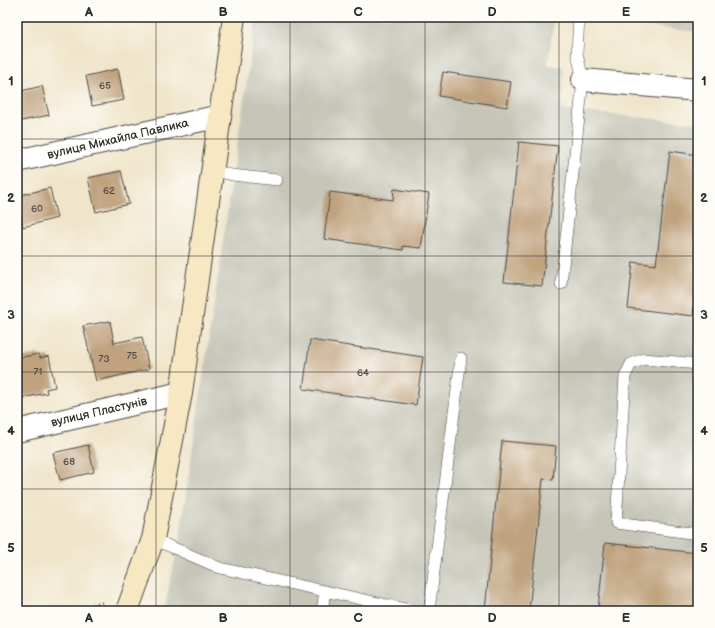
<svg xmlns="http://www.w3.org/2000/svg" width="715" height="628" font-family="'Balsamiq Sans',sans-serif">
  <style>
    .industrial { fill: #c6c5b8 }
    .building { fill: #c0a27e }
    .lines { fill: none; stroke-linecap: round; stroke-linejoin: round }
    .lane-casing { stroke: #494743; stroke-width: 12 }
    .street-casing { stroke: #494743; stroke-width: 24 }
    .secondary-casing { stroke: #494743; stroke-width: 24 }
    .path { stroke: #494743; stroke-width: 2.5; stroke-dasharray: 1 3; stroke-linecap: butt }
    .lane { stroke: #fff; stroke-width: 11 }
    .street { stroke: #fff; stroke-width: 22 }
    .secondary { stroke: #f7e8c3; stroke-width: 22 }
    .grid { fill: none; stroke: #2b2b2b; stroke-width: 1; stroke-opacity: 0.55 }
    .labels { text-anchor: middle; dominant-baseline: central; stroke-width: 3.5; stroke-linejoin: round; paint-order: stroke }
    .number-label { font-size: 10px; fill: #504940 }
    .street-label { font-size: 12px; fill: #2b2b2b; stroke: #fdfcf7 }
    .neatline { fill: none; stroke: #2b2b2b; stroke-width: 1.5 }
    .grid-label { font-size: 13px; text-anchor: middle; font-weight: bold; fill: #2b2b2b }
  </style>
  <rect width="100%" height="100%" fill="#fdfcf7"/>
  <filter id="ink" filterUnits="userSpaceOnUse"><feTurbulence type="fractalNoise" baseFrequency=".025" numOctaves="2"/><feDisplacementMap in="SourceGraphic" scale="8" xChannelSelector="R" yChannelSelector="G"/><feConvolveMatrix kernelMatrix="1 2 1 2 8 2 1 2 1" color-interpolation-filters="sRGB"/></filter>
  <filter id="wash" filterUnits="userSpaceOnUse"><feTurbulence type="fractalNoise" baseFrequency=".012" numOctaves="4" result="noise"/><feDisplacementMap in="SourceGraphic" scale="16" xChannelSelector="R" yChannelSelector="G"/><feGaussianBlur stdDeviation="0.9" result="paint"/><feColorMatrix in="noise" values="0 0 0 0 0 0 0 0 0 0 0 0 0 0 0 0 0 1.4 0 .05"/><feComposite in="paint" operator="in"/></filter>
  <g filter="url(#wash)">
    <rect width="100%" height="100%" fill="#f0e5ca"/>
    <!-- industrial -->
    <g class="industrial">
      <polygon points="256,17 554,17 548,65 564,67 562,110 698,123 698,611 164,611 180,535"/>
      <polygon points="562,17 698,17 698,32"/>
    </g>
    <g id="blocks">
      <!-- building -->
      <g class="building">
        <polygon points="118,69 124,100 92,106 86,76"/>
        <polygon points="443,72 511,82 507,107 439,96"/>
        <polygon points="42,86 49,115 17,122 17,92"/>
        <polygon points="519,142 558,146 542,286 504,282"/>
        <polygon points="670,151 698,155 698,273 693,316 628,308 633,262 656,265"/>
        <polygon points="121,171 129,204 96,212 88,178"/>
        <polygon points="50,188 57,218 23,227 17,196"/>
        <polygon points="394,189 429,194 421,248 403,246 403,250 324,239 330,192 393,200"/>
        <polygon points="110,321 114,343 142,337 149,369 96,381 83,326"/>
        <polygon points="310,340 423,357 416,405 303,389"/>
        <polygon points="39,354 40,358 49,356 55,387 46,389 47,393 17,399 17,358"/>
        <polygon points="502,441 556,446 553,480 543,479 529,611 485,611"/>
        <polygon points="88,445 94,472 60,480 53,453"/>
        <polygon points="605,543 698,553 698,611 620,611 598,609"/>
      </g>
    </g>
  </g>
  <g filter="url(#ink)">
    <use href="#blocks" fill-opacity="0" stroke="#494743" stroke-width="1"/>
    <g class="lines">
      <!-- lane casing -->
      <g class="lane-casing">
        <g id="lane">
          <polyline points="697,90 698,105"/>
          <polyline points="212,170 232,175 277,180"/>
          <polyline points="561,284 583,80 577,53 579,17"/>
          <polyline points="698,364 644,359 631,364 625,376 616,523 698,534"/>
          <polyline points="153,539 220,568 415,611"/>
          <polyline points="322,611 325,591"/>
          <polyline points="429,611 461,358"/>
        </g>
      </g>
      <!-- street casing -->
      <g class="street-casing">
        <g id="street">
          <polyline points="583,80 698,90"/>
          <polyline points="17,161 220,116"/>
          <polyline points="17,431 181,393"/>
        </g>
      </g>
      <!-- secondary casing -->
      <g class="secondary-casing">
        <polyline id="secondary" points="127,611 153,539 181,393 234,17"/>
      </g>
      <!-- path -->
      <polyline class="path" points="66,611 105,602"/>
      <!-- lane -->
      <use href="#lane" class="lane"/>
      <!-- street -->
      <use href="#street" class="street"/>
      <!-- secondary -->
      <use href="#secondary" class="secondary"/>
    </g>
  </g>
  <!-- grid -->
  <path class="grid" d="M156,17V611M290,17V611M425,17V611M559,17V611M17,139H698M17,256H698M17,372H698M17,489H698"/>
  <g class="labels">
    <!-- number labels -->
    <g class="number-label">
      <text x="105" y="86">65</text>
      <text x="109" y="191">62</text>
      <text x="37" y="209">60</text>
      <text x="132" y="356">75</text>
      <text x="104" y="359">73</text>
      <text x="38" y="372">71</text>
      <text x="363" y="373">64</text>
      <text x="69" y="462">68</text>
    </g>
    <!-- street labels -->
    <g class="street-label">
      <text transform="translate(118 139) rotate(-13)">вулиця Михайла Павлика</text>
      <text transform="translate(99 412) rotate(-13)">вулиця Пластунів</text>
    </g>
  </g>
  <!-- margin -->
  <rect width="715" height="628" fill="none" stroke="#fdfcf7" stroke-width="44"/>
  <rect x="22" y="22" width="671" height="584" class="neatline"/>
  <g class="grid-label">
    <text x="89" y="16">A</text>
    <text x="223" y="16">B</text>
    <text x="358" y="16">C</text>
    <text x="492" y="16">D</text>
    <text x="626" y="16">E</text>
    <text x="11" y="85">1</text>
    <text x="704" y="85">1</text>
    <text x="11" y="202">2</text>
    <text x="704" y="202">2</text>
    <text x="11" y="319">3</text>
    <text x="704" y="319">3</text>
    <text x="11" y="435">4</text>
    <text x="704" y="435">4</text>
    <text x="11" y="552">5</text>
    <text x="704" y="552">5</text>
    <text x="89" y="622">A</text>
    <text x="223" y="622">B</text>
    <text x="358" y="622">C</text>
    <text x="492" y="622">D</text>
    <text x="626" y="622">E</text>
  </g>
</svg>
